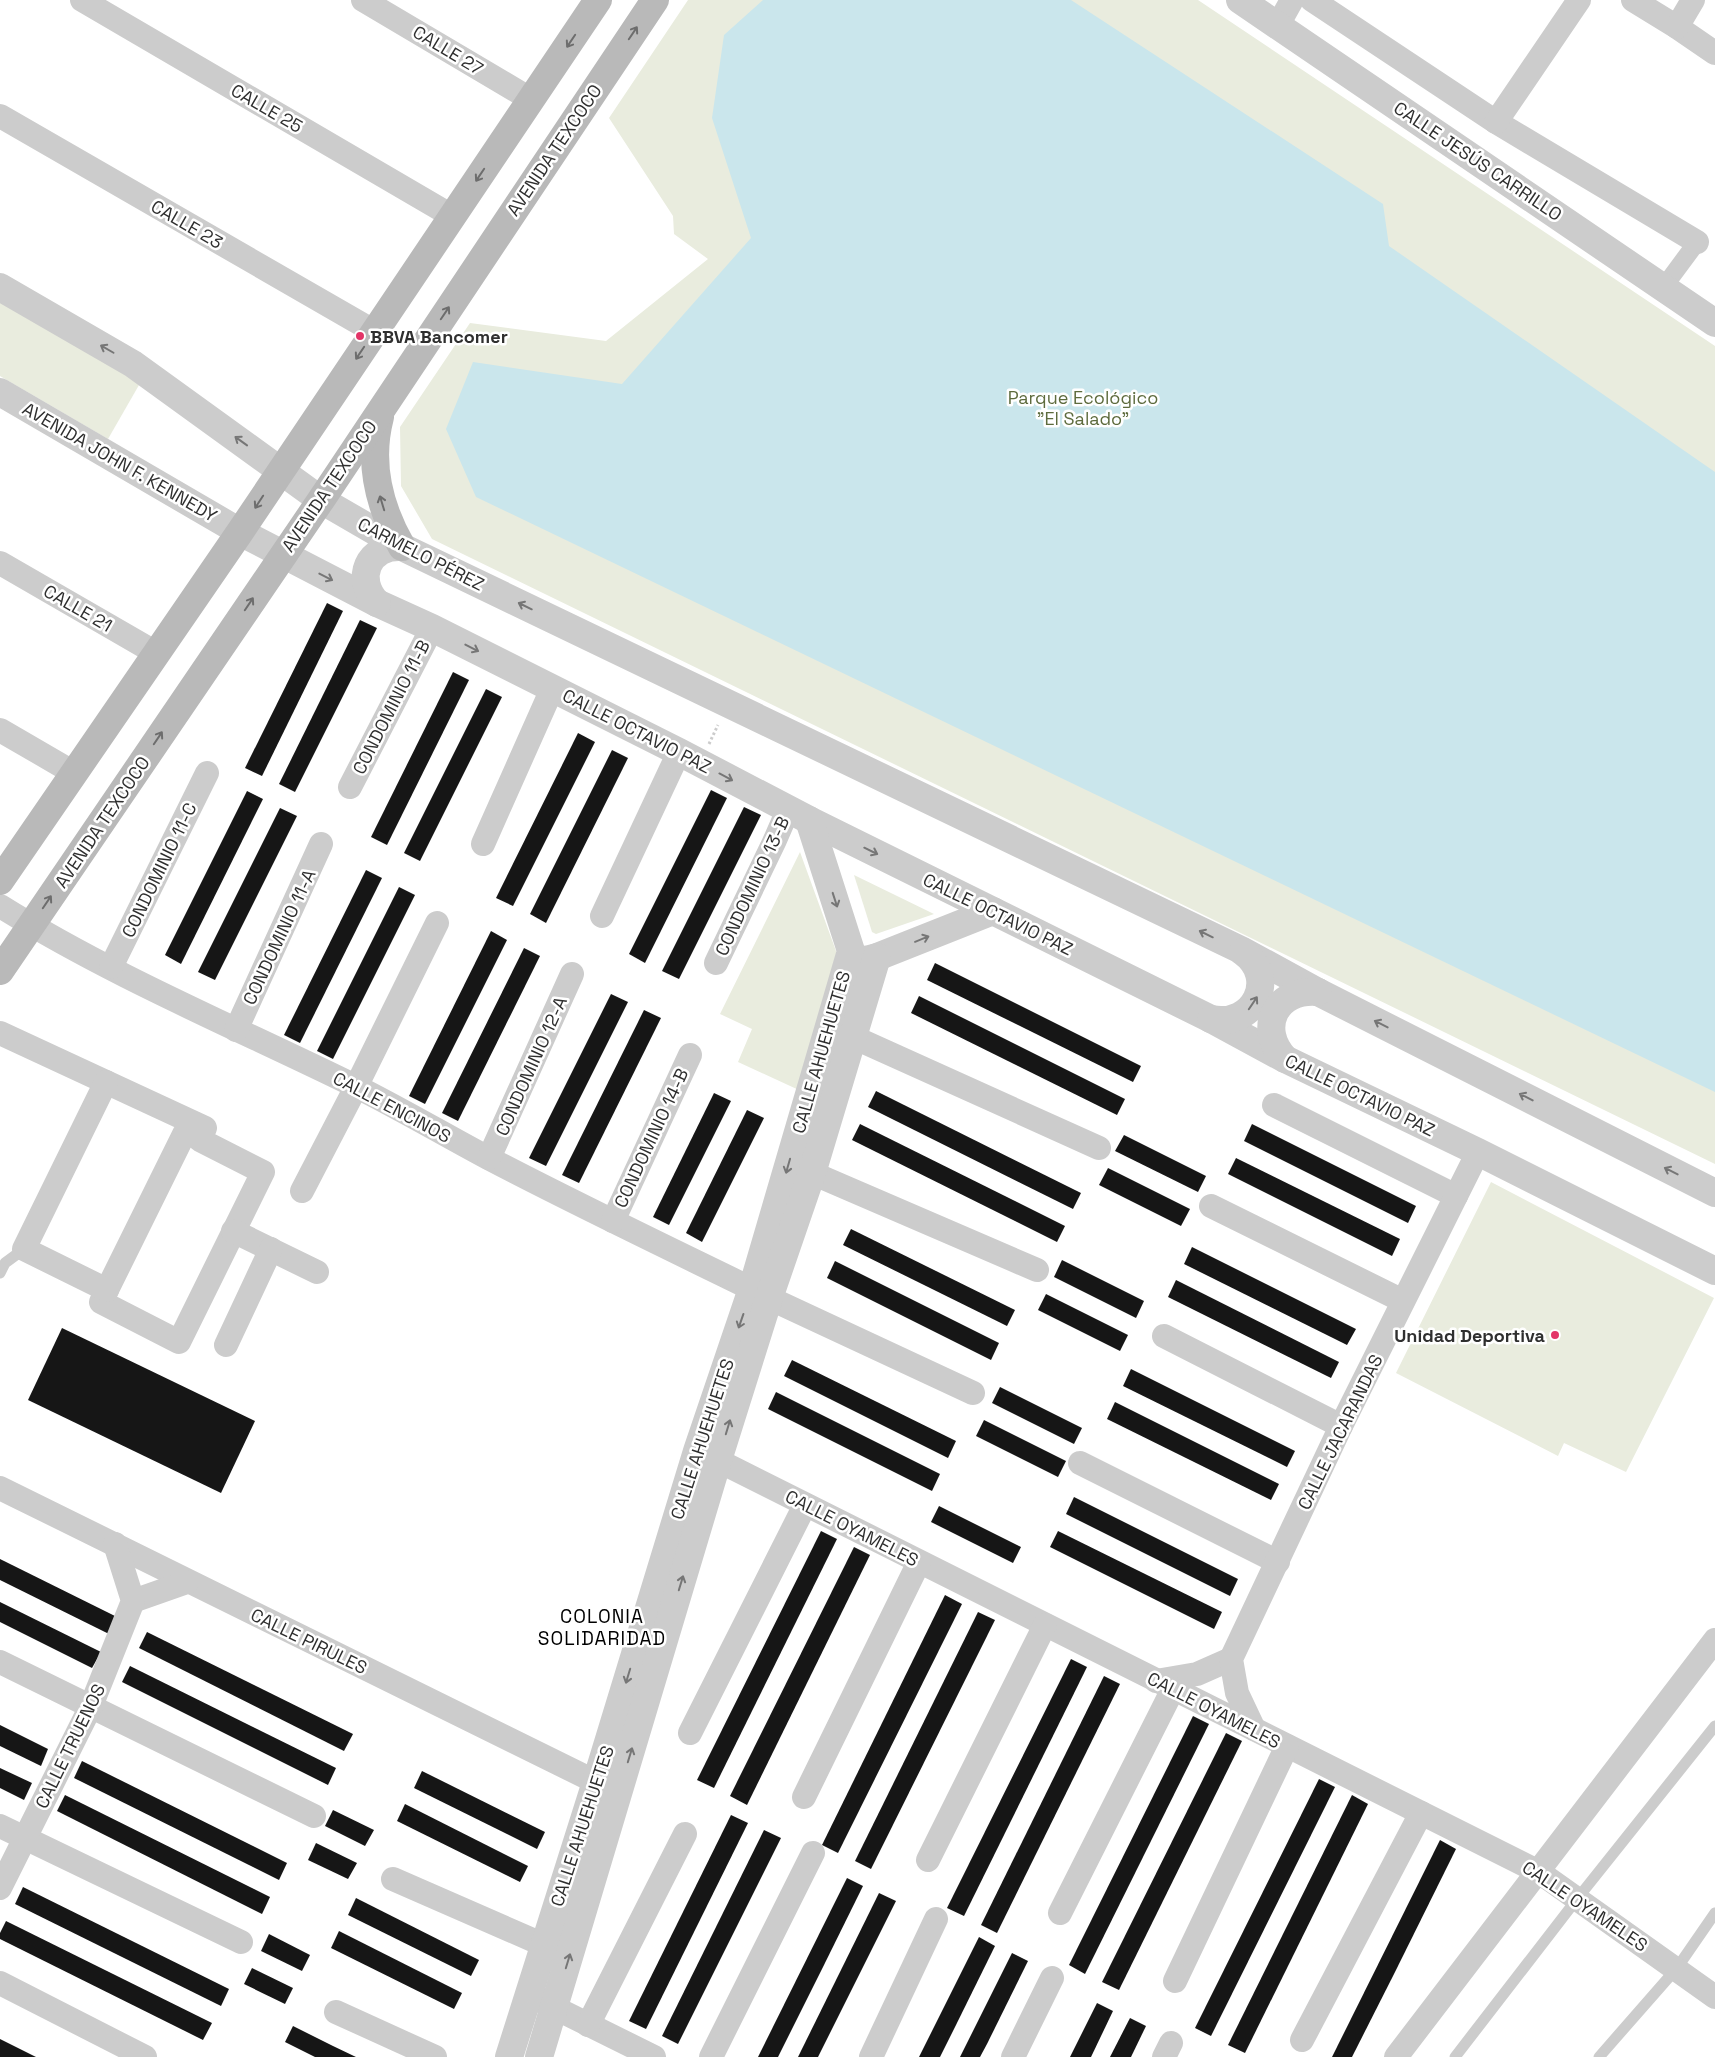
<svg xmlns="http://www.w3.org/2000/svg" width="1715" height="2057" font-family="'Space Grotesk',sans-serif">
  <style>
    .green { fill: #e9ecde }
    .water { fill: #cae6ec }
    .building { fill: #161616 }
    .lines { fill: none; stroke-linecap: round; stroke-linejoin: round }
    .path { stroke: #ccc; stroke-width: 3; stroke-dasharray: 2.5 2.5; stroke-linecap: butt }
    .service { stroke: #ccc; stroke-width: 11 }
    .pedestrian { stroke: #ccc; stroke-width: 18 }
    .minor { stroke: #ccc; stroke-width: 24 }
    .tertiary { stroke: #ccc; stroke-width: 28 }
    .secondary { stroke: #b9b9b9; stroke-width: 28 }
    .oneway { stroke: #6d6d6d }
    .oneway2 { stroke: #767676 }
    .poi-dot { fill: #e33568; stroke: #fff; stroke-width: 2 }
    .labels { text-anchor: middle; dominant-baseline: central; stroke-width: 5; stroke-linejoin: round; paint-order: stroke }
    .street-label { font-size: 18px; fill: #2f2f2f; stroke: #fff }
    .poi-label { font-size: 18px; font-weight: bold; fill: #2f2f2f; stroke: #fff; text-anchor: start }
    .park-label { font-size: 18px; fill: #5d6b3d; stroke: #fff }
    .neighbourhood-label { font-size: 19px; letter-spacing: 1px; fill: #000; stroke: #fff }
  </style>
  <rect width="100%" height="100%" fill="#fff"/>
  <!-- green -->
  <g class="green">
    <polygon points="688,0 1198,0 1715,346 1715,1164 432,539 401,486 400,427 470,323 606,341 708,259 674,234 673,216 609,118"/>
    <polygon points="0,301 123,371 139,385 108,439 0,376"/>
    <polygon points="800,852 840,962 801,1091 738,1062 752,1029 720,1014"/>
    <polygon points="854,875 934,914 876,934 872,932"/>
    <polygon points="1491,1182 1714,1298 1626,1472 1564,1443 1558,1456 1396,1373"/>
  </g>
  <!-- water -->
  <polygon class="water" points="763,0 1071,0 1383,204 1389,246 1715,472 1715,1092 476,497 446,429 473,362 622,384 751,238 712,118 724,35"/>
  <!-- building -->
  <g class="building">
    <polygon points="327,603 343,611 262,776 245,768"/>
    <polygon points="360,620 377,628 295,792 279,784"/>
    <polygon points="453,672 469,680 387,845 371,837"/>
    <polygon points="486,689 502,697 420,861 404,853"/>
    <polygon points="578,733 595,742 513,906 496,898"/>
    <polygon points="612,750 628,758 546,923 530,914"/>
    <polygon points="711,790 727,798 645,963 629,954"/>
    <polygon points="247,791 263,799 181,964 165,955"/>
    <polygon points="744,807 761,815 679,979 662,971"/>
    <polygon points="280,808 297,816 215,980 198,972"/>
    <polygon points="366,870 382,878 300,1043 284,1035"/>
    <polygon points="399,887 415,895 333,1059 317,1051"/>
    <polygon points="491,931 507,940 425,1104 409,1096"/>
    <polygon points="524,948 540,956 458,1121 442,1113"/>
    <polygon points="935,963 1141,1066 1133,1082 927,980"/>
    <polygon points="611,994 628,1002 546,1166 529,1158"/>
    <polygon points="919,996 1125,1099 1117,1115 911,1013"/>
    <polygon points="644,1010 661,1018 579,1183 562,1175"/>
    <polygon points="876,1091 1081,1193 1073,1209 868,1107"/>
    <polygon points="714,1093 731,1101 669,1225 653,1217"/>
    <polygon points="747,1110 764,1118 702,1242 686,1233"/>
    <polygon points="860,1124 1065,1226 1057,1242 852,1140"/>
    <polygon points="1252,1124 1416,1206 1408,1223 1244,1141"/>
    <polygon points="1124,1135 1206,1176 1198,1192 1115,1151"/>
    <polygon points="1236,1158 1400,1239 1392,1256 1228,1174"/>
    <polygon points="1108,1168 1190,1209 1181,1226 1099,1185"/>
    <polygon points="851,1229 1015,1310 1007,1326 843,1245"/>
    <polygon points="1192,1247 1356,1329 1347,1345 1184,1264"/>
    <polygon points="1062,1260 1144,1301 1136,1318 1054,1277"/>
    <polygon points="835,1261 999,1343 991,1360 827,1278"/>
    <polygon points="1176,1280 1339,1362 1331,1378 1168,1297"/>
    <polygon points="1046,1294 1128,1335 1120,1351 1038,1310"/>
    <polygon points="62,1328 255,1421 221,1493 28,1400"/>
    <polygon points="792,1360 956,1441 948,1458 784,1376"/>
    <polygon points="1131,1369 1295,1451 1287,1467 1123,1386"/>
    <polygon points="1000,1387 1082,1428 1074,1444 992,1403"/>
    <polygon points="776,1392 940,1474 932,1491 768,1409"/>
    <polygon points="1115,1402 1279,1484 1271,1500 1107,1419"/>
    <polygon points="984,1420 1066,1461 1058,1477 976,1436"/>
    <polygon points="1074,1497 1238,1579 1230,1596 1066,1514"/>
    <polygon points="939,1506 1021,1547 1013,1563 931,1522"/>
    <polygon points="821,1531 837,1539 714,1788 697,1780"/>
    <polygon points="1058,1531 1222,1612 1214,1629 1050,1547"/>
    <polygon points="854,1547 870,1555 747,1805 730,1796"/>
    <polygon points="0,1559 117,1617 109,1634 0,1580"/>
    <polygon points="945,1595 962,1604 838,1853 822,1845"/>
    <polygon points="0,1602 101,1652 92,1668 0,1622"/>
    <polygon points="978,1612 995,1620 871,1869 855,1861"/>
    <polygon points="147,1632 353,1734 344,1751 139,1648"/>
    <polygon points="1071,1659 1087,1667 964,1916 947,1908"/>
    <polygon points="130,1666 336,1768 328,1785 122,1682"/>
    <polygon points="1104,1676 1120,1684 997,1933 981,1925"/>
    <polygon points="1193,1716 1209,1724 1085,1974 1069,1965"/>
    <polygon points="0,1725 48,1749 41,1766 0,1746"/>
    <polygon points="1226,1733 1242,1741 1119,1990 1102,1982"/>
    <polygon points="82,1761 287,1863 279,1880 74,1778"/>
    <polygon points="0,1768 32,1783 24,1800 0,1788"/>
    <polygon points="422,1771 545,1832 537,1849 414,1788"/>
    <polygon points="1319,1779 1335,1787 1211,2036 1195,2028"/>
    <polygon points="65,1795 270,1897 262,1914 57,1811"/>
    <polygon points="1352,1795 1368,1804 1245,2053 1228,2045"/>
    <polygon points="405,1804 528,1866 520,1882 397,1821"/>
    <polygon points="333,1810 374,1830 365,1846 325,1826"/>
    <polygon points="731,1815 748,1823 646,2029 629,2021"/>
    <polygon points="764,1830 781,1838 678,2044 662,2036"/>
    <polygon points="1440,1840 1456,1849 1394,1974 1352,2057 1332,2057"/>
    <polygon points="316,1843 357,1863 348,1879 308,1860"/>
    <polygon points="847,1878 863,1886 822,1969 778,2057 758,2057"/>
    <polygon points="23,1887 229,1989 221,2006 15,1904"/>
    <polygon points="879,1893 896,1901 818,2057 798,2057"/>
    <polygon points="356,1898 479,1960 471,1976 348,1915"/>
    <polygon points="6,1921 212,2023 203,2040 0,1939 0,1933"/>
    <polygon points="339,1931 462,1993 454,2009 331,1948"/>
    <polygon points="269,1934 310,1955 302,1971 261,1951"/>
    <polygon points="979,1937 995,1946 954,2029 940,2057 919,2057"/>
    <polygon points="1012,1953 1028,1961 987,2044 980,2057 960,2057"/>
    <polygon points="252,1968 293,1988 285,2004 244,1984"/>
    <polygon points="1097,2003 1113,2011 1091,2057 1070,2057"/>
    <polygon points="1130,2018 1146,2026 1131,2057 1110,2057"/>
    <polygon points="293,2026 333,2046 356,2057 315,2057 285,2042"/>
    <polygon points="0,2039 36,2057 0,2057"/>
  </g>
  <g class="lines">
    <!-- path -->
    <polyline class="path" points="709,744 718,725"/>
    <!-- service -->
    <g class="service">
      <polyline points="0,1273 5,1263 24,1249"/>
      <polyline points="1455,2057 1577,1899 1715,1726"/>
      <polyline points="1599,2057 1677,1968 1715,1913"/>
    </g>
    <!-- pedestrian -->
    <polyline class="pedestrian" points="1663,288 1697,242"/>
    <!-- minor -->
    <g class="minor">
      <polyline points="82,0 452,216"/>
      <polyline points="363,0 532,100"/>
      <polyline points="1312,0 1496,122 1697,242"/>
      <polyline points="1633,0 1677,27 1715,53"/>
      <polyline points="1278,25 1292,0"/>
      <polyline points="1677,27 1693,0"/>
      <polyline points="0,116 375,332"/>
      <polyline points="1496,122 1579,0"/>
      <polyline points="0,563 156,653"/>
      <polyline points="0,730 74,773"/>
      <polyline points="350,787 432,628"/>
      <polyline points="483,844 552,689"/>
      <path d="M0,906C112,976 237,1028 355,1086C401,1109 445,1135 490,1159C576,1204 664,1246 752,1289"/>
      <polyline points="602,916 679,752"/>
      <polyline points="716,963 775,840 788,810"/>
      <polyline points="111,967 207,773"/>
      <polyline points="236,1030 321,844"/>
      <polyline points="0,1033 205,1128 200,1140 263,1172 179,1342 101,1302 190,1122"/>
      <polyline points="853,1037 1099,1148"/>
      <polyline points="106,1082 24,1249 107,1290"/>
      <polyline points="1274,1105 1456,1196"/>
      <polyline points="489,1158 572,974"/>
      <polyline points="812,1173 1037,1270"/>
      <polyline points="302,1191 356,1087 437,923"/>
      <polyline points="1211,1206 1403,1301"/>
      <polyline points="613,1221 690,1055"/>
      <polyline points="233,1231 317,1272"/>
      <polyline points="769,1298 973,1393"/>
      <polyline points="1164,1336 1341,1426"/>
      <polyline points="226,1345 271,1249"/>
      <polyline points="701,1452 1539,1872 1715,1997"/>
      <polyline points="1080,1463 1278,1562"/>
      <polyline points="0,1488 596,1782 614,1786"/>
      <polyline points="133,1601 187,1582"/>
      <polyline points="0,1662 314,1816"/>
      <polyline points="1156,1681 1197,1674 1231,1659"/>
      <polyline points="1254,1729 1237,1693 1231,1659 1341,1426 1478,1152"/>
      <polyline points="690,1733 805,1505"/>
      <polyline points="804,1797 919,1562"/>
      <polyline points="0,1826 241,1942"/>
      <polyline points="928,1860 1045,1625"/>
      <polyline points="393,1879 544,1945"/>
      <polyline points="0,1888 91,1706 133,1601 115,1544"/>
      <polyline points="1060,1913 1173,1689"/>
      <polyline points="1175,1981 1287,1746"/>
      <polyline points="0,1983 145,2057"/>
      <polyline points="539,2000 654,2057"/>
      <polyline points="336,2012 435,2057"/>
      <polyline points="588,2025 685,1834"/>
      <polyline points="1302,2040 1421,1813"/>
      <polyline points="711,2057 813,1853"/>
      <polyline points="871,2057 936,1919"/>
      <polyline points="1013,2057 1052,1978"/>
      <polyline points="1164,2057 1171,2043"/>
      <polyline points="1396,2057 1715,1640"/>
    </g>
    <!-- tertiary -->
    <g class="tertiary">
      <polyline points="1240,0 1715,323"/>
      <polyline points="0,287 133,364 321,500 402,547 1241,950 1318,992 1715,1193"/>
      <polyline points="0,392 240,532 377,603 432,628 679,752 809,820 1211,1019 1285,1059 1478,1152 1715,1271"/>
      <path d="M377,603C354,579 368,545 402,547"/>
      <polyline points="859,959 866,960 877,957 993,911"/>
      <path d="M1211,1019C1254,1028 1279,978 1243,952"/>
      <path d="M1285,1059C1256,1028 1276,988 1318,992"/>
      <polyline points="509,2057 596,1782 697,1451 752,1289 851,951 809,820"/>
      <polyline points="539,2057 718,1460 769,1298 812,1173 877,957"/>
    </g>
    <!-- secondary -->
    <g class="secondary">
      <path d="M380,417C368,463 379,507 402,547"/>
      <polyline points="0,881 240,532 598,0"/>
      <polyline points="0,971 321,500 655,0"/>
    </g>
  </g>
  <!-- one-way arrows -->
  <defs><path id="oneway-shaft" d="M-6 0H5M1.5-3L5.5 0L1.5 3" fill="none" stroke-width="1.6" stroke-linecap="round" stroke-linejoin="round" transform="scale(1.25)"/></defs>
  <g class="oneway">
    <use href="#oneway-shaft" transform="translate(633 33) rotate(-56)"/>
    <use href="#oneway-shaft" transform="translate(571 41) rotate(124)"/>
    <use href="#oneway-shaft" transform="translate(480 175) rotate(124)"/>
    <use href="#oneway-shaft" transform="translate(445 313) rotate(-56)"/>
    <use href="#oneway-shaft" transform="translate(360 353) rotate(124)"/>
    <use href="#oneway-shaft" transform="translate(259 502) rotate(123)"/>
    <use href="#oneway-shaft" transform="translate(382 503) rotate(-107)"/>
    <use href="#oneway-shaft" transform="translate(249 604) rotate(-56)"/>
    <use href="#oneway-shaft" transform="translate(158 738) rotate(-56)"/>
    <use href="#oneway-shaft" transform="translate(47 902) rotate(-56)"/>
  </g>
  <g class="oneway2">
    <use href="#oneway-shaft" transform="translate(107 349) rotate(-150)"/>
    <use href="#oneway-shaft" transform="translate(241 441) rotate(-144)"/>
    <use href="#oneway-shaft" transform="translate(326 577) rotate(27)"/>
    <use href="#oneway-shaft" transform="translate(525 606) rotate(-154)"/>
    <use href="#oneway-shaft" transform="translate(472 648) rotate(27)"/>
    <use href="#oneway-shaft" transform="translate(726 777) rotate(28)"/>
    <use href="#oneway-shaft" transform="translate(871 851) rotate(26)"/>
    <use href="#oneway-shaft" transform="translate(835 900) rotate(72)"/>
    <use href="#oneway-shaft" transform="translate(1206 934) rotate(-154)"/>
    <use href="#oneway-shaft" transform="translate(922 939) rotate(-22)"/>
    <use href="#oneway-shaft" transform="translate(1253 1003) rotate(-56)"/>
    <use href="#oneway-shaft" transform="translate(1381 1024) rotate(-153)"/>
    <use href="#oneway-shaft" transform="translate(1526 1097) rotate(-153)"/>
    <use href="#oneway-shaft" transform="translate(788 1166) rotate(106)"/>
    <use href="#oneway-shaft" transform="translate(1671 1171) rotate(-153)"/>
    <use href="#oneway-shaft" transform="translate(741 1321) rotate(109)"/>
    <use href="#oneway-shaft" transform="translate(728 1427) rotate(-73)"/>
    <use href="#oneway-shaft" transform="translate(681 1583) rotate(-73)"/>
    <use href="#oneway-shaft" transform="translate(628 1676) rotate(107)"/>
    <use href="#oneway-shaft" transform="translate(630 1755) rotate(-73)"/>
    <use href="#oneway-shaft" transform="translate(568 1961) rotate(-73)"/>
  </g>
  <!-- markers -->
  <g class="poi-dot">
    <circle cx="360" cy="336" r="5"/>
    <circle cx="1555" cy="1335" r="5"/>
  </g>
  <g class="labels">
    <!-- street labels -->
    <g class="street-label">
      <text transform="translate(448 50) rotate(31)">CALLE 27</text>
      <text transform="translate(267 108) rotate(30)">CALLE 25</text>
      <text transform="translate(554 150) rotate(-56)">AVENIDA TEXCOCO</text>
      <text transform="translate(1478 161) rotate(34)">CALLE JESÚS CARRILLO</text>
      <text transform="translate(187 224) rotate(30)">CALLE 23</text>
      <text transform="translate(120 462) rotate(30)">AVENIDA JOHN F. KENNEDY</text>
      <text transform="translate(329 486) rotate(-56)">AVENIDA TEXCOCO</text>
      <text transform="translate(421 554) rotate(27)">CARMELO PÉREZ</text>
      <text transform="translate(78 608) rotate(30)">CALLE 21</text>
      <text transform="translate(391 707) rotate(-63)">CONDOMINIO 11-B</text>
      <text transform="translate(637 731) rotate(27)">CALLE OCTAVIO PAZ</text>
      <text transform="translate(102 822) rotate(-56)">AVENIDA TEXCOCO</text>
      <text transform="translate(159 870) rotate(-64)">CONDOMINIO 11-C</text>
      <text transform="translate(752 886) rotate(-65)">CONDOMINIO 13-B</text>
      <text transform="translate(998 914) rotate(26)">CALLE OCTAVIO PAZ</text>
      <text transform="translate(279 937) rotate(-65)">CONDOMINIO 11-A</text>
      <text transform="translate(821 1052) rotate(-74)">CALLE AHUEHUETES</text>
      <text transform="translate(531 1066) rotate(-66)">CONDOMINIO 12-A</text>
      <text transform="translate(1360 1095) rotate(26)">CALLE OCTAVIO PAZ</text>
      <text transform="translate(392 1107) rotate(28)">CALLE ENCINOS</text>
      <text transform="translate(651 1138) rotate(-65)">CONDOMINIO 14-B</text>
      <text transform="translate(1340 1432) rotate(-64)">CALLE JACARANDAS</text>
      <text transform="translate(702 1439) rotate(-72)">CALLE AHUEHUETES</text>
      <text transform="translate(852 1528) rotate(27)">CALLE OYAMELES</text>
      <text transform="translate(309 1641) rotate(26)">CALLE PIRULES</text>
      <text transform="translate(1214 1710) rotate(27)">CALLE OYAMELES</text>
      <text transform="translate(70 1746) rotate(-64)">CALLE TRUENOS</text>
      <text transform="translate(582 1826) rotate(-72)">CALLE AHUEHUETES</text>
      <text transform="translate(1585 1906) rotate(34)">CALLE OYAMELES</text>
    </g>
    <!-- poi labels -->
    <g class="poi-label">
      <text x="370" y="336">BBVA Bancomer</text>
      <text x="1545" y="1335" text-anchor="end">Unidad Deportiva</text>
    </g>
    <!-- park labels -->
    <g class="park-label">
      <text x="1083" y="397">Parque Ecológico<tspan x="1083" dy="21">"El Salado"</tspan></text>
    </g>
    <!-- neighbourhood labels -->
    <g class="neighbourhood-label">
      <text x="602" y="1616">COLONIA<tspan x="602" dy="22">SOLIDARIDAD</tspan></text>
    </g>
  </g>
</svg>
